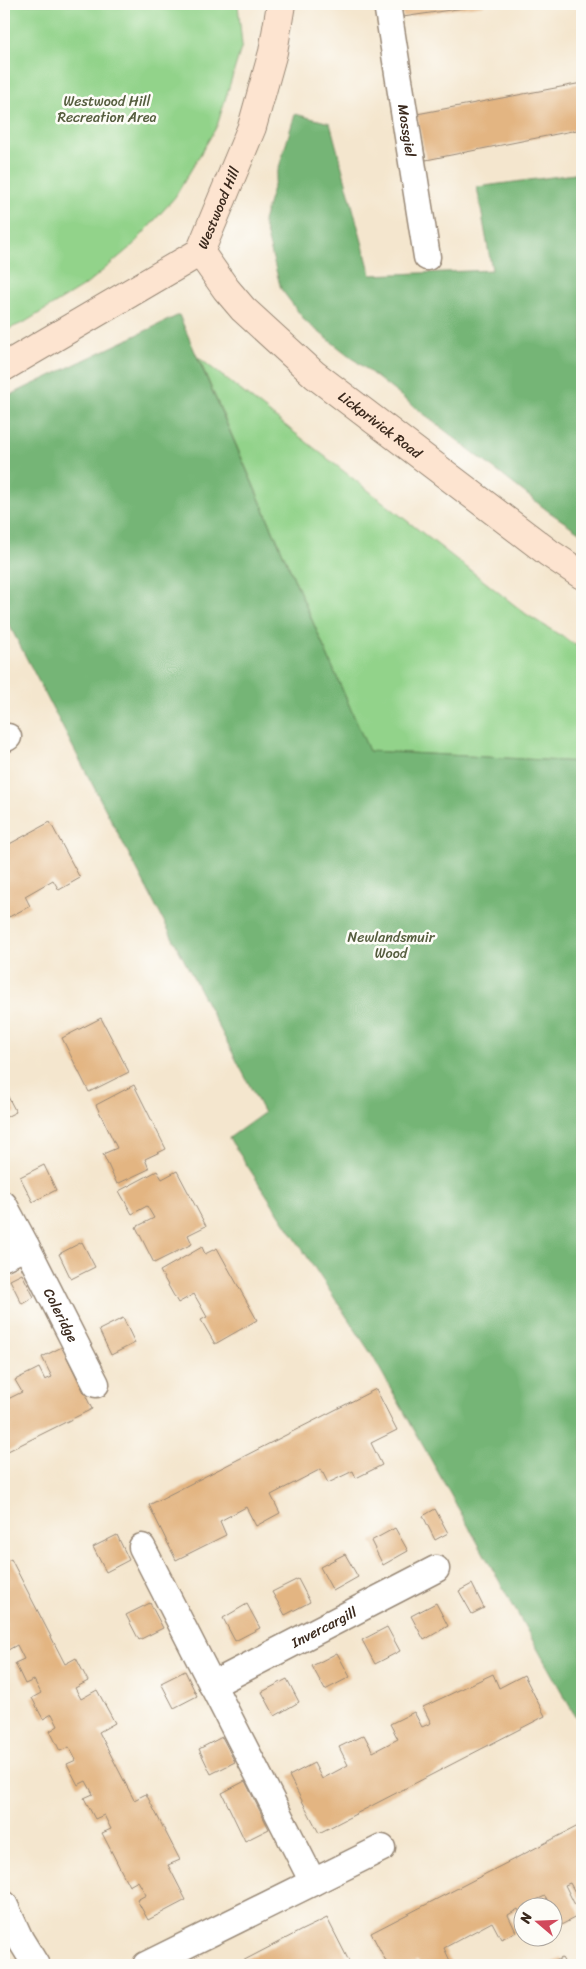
<svg xmlns="http://www.w3.org/2000/svg" width="586" height="1969" font-family="Sriracha,sans-serif">
  <style>
    .green { fill: #92d38a; stroke: #667e54 }
    .forest { fill: #75b576; stroke: #58704a }
    .building { fill: #e3b582 }
    .lines { fill: none; stroke-linecap: round; stroke-linejoin: round }
    .street-casing { stroke: #988876; stroke-width: 29 }
    .secondary-casing { stroke: #988876; stroke-width: 30 }
    .street { stroke: #fff; stroke-width: 26 }
    .secondary { stroke: #fde4d0; stroke-width: 28 }
    .labels { text-anchor: middle; dominant-baseline: central; stroke-width: 5; stroke-linejoin: round; paint-order: stroke }
    .park-label { font-size: 14px; fill: #555d3e; stroke: #fdfcf7 }
    .street-label { font-size: 14px; fill: #3b2a1e; stroke: #fdfcf7 }
  </style>
  <rect width="100%" height="100%" fill="#fdfcf7"/>
  <filter id="ink" filterUnits="userSpaceOnUse"><feTurbulence type="fractalNoise" baseFrequency=".02" numOctaves="2"/><feDisplacementMap in="SourceGraphic" scale="10" xChannelSelector="R" yChannelSelector="G"/><feConvolveMatrix kernelMatrix="1 2 1 2 8 2 1 2 1" color-interpolation-filters="sRGB"/></filter>
  <filter id="wash" filterUnits="userSpaceOnUse"><feTurbulence type="fractalNoise" baseFrequency=".0096" numOctaves="4" result="noise"/><feDisplacementMap in="SourceGraphic" scale="20" xChannelSelector="R" yChannelSelector="G"/><feGaussianBlur stdDeviation="1.12" result="paint"/><feColorMatrix in="noise" values="0 0 0 0 0 0 0 0 0 0 0 0 0 0 0 0 0 1.4 0 .05"/><feComposite in="paint" operator="in"/></filter>
  <g filter="url(#wash)">
    <rect width="100%" height="100%" fill="#f4e6ce"/>
    <!-- green -->
    <g class="green">
      <polygon points="4,4 238,4 242,45 217,126 175,197 133,245 87,284 25,322 4,331"/>
      <polygon points="198,357 526,614 582,649 582,762 369,751"/>
    </g>
    <!-- forest -->
    <g class="forest">
      <polygon points="295,114 330,123 371,275 492,270 477,187 582,173 582,534 548,511 306,322 281,289 263,221"/>
      <polygon points="179,315 369,751 582,762 582,1728 372,1355 229,1138 264,1113 4,615 4,398"/>
    </g>
    <g id="blocks">
      <!-- building -->
      <g class="building">
        <polygon points="400,4 484,4 484,5 403,17"/>
        <polygon points="582,83 582,129 426,160 417,114"/>
        <polygon points="50,822 80,878 59,890 53,880 25,896 30,906 9,917 4,908 4,847"/>
        <polygon points="101,1018 129,1072 89,1092 62,1038"/>
        <polygon points="134,1085 166,1149 145,1159 149,1169 117,1184 103,1154 117,1148 96,1105"/>
        <polygon points="4,1089 16,1112 4,1118"/>
        <polygon points="44,1165 56,1190 33,1202 20,1177"/>
        <polygon points="157,1171 162,1179 177,1171 206,1226 188,1235 192,1244 154,1263 136,1227 154,1218 147,1206 132,1214 119,1191"/>
        <polygon points="82,1242 95,1267 71,1279 59,1254"/>
        <polygon points="202,1247 205,1254 217,1248 257,1320 215,1344 201,1320 207,1317 194,1294 178,1303 160,1271"/>
        <polygon points="22,1274 34,1297 22,1304 10,1280"/>
        <polygon points="123,1318 135,1343 111,1355 99,1330"/>
        <polygon points="62,1347 92,1409 4,1453 4,1401 22,1392 15,1380 39,1368 45,1380 52,1377 42,1357"/>
        <polygon points="376,1389 397,1430 371,1443 382,1465 356,1478 353,1471 328,1483 321,1469 271,1495 280,1513 256,1526 246,1507 220,1521 226,1535 176,1560 149,1505"/>
        <polygon points="435,1509 448,1533 435,1540 423,1516"/>
        <polygon points="395,1528 408,1551 383,1565 371,1541"/>
        <polygon points="117,1535 129,1560 106,1572 93,1547"/>
        <polygon points="345,1554 358,1577 333,1591 320,1567"/>
        <polygon points="11,1559 65,1664 76,1658 88,1681 75,1688 81,1699 97,1690 115,1723 99,1732 134,1800 146,1794 180,1860 168,1865 186,1900 148,1920 137,1900 146,1895 138,1881 129,1886 102,1833 111,1829 104,1815 95,1819 84,1798 93,1794 86,1781 78,1785 67,1764 76,1760 69,1747 60,1751 50,1731 58,1726 52,1714 43,1719 32,1698 41,1693 34,1680 25,1684 15,1663 24,1659 17,1645 8,1650 4,1641 4,1627 7,1625 4,1619 4,1563"/>
        <polygon points="298,1579 310,1602 285,1615 272,1592"/>
        <polygon points="472,1584 484,1608 472,1614 459,1591"/>
        <polygon points="150,1603 163,1628 139,1640 126,1615"/>
        <polygon points="436,1603 448,1626 424,1640 411,1616"/>
        <polygon points="247,1604 260,1628 235,1641 223,1618"/>
        <polygon points="387,1627 400,1651 375,1664 362,1640"/>
        <polygon points="337,1653 350,1677 325,1690 312,1666"/>
        <polygon points="185,1671 197,1696 174,1708 161,1683"/>
        <polygon points="493,1674 499,1688 524,1675 545,1716 319,1833 289,1776 314,1763 322,1779 348,1765 339,1747 364,1735 373,1752 398,1739 390,1724 414,1712 422,1727 431,1723 423,1707"/>
        <polygon points="287,1679 299,1702 275,1716 262,1692"/>
        <polygon points="222,1737 235,1762 211,1774 199,1749"/>
        <polygon points="245,1781 269,1829 245,1841 222,1793"/>
        <polygon points="582,1824 582,1895 578,1898 570,1883 565,1885 580,1915 561,1925 554,1912 554,1906 551,1906 545,1896 532,1902 534,1906 524,1906 524,1920 518,1909 508,1915 516,1932 501,1939 492,1922 444,1948 452,1965 420,1965 418,1961 409,1965 388,1965 371,1933"/>
        <polygon points="327,1918 351,1965 235,1965 302,1930"/>
        <polygon points="562,1958 566,1965 547,1965"/>
      </g>
    </g>
  </g>
  <g filter="url(#ink)">
    <use href="#blocks" fill-opacity="0" stroke="#988876" stroke-width="1"/>
    <g class="lines">
      <!-- street casing -->
      <g class="street-casing">
        <g id="street">
          <path id="s1" d="M387,4L427,257"/>
          <polyline points="4,739 8,737"/>
          <polyline points="4,1205 26,1246"/>
          <path id="s2" d="M4,1257L26,1246L96,1384"/>
          <polyline points="142,1547 313,1882"/>
          <path id="s3" d="M212,1685L436,1569"/>
          <polyline points="4,1904 20,1939 36,1965"/>
          <polyline points="146,1965 382,1848"/>
        </g>
      </g>
      <!-- secondary casing -->
      <g class="secondary-casing">
        <g id="secondary">
          <path id="s4" d="M200,252L226,289L243,309L315,375L549,553L582,575"/>
          <path id="s5" d="M4,367L200,252L252,127L273,52L281,4"/>
        </g>
      </g>
      <!-- street -->
      <use href="#street" class="street"/>
      <!-- secondary -->
      <use href="#secondary" class="secondary"/>
    </g>
  </g>
  <g class="labels">
    <!-- park labels -->
    <g class="park-label">
      <text x="107" y="101">Westwood Hill<tspan x="107" dy="16">Recreation Area</tspan></text>
      <text x="391" y="937">Newlandsmuir<tspan x="391" dy="16">Wood</tspan></text>
    </g>
    <!-- street labels -->
    <g class="street-label">
      <text stroke="none"><textPath href="#s1" startOffset="128">Mossgiel</textPath></text>
      <text stroke="none"><textPath href="#s5" startOffset="275">Westwood Hill</textPath></text>
      <text stroke="none"><textPath href="#s4" startOffset="251">Lickprivick Road</textPath></text>
      <text stroke="none"><textPath href="#s2" startOffset="102">Coleridge</textPath></text>
      <text stroke="none"><textPath href="#s3" startOffset="126">Invercargill</textPath></text>
    </g>
  </g>
  <!-- margin -->
  <rect width="586" height="1969" fill="none" stroke="#fdfcf7" stroke-width="20"/>
  <!-- north arrow -->
  <g transform="translate(538 1922) rotate(289)"><circle r="24" fill="#fdfcf7" stroke="#afa8a0"/>
  <path d="M0-4L9 19L0 12L-9 19Z" fill="#d1495b"/>
  <text y="-8" font-size="14" font-weight="bold" text-anchor="middle" fill="#3b2a1e">N</text>
  </g>
</svg>
